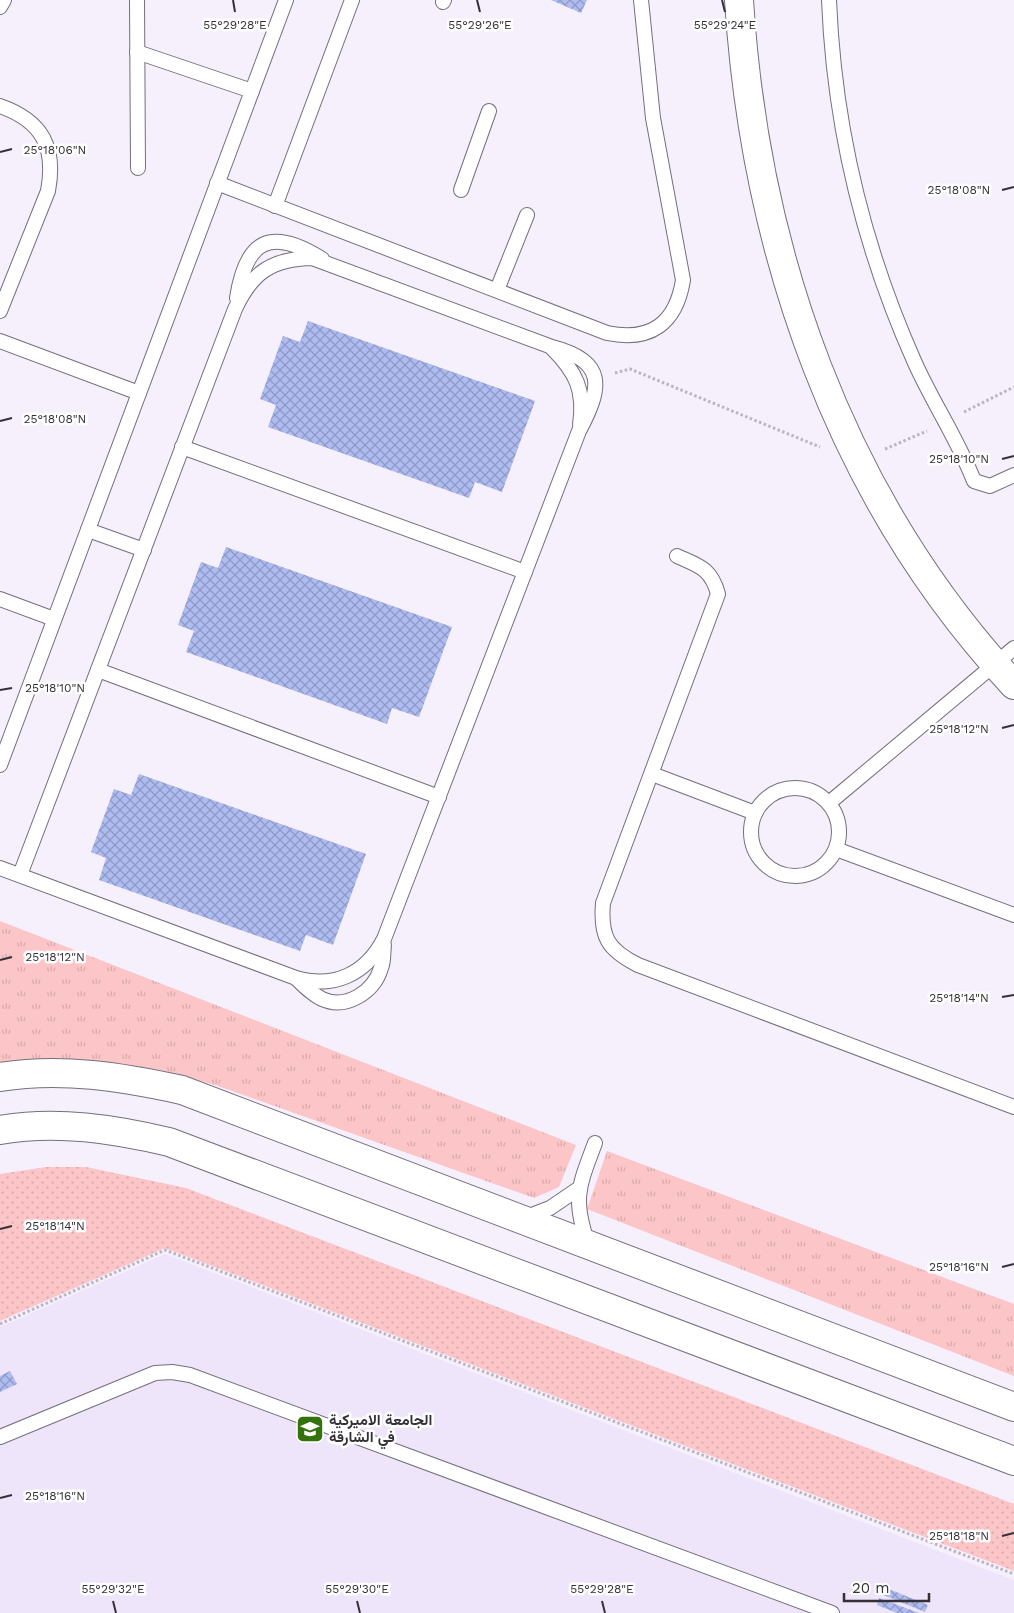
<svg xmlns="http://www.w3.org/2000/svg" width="1014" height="1613" font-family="'Work Sans',Vazirmatn,sans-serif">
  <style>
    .built { fill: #efe5fb }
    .grass { fill: url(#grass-tufts) }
    .park { fill: url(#park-dots) }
    .building { fill: url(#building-cross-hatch) }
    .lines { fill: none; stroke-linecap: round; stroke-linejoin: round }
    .service-casing { stroke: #756f7c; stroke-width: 16 }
    .minor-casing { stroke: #756f7c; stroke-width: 30 }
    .tertiary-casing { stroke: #756f7c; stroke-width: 30 }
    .path { stroke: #bab5c0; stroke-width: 3; stroke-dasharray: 2.5 2.5; stroke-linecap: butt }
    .service { stroke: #fff; stroke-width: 14 }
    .minor { stroke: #fff; stroke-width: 28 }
    .tertiary { stroke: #fff; stroke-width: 28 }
    .ticks { fill: none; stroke: #333137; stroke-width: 2 }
    .labels { text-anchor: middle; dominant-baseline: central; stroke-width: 5; stroke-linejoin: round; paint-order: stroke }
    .poi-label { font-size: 15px; font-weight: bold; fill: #333137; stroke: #fff; text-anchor: start }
    .ticks-label { font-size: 12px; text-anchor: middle; fill: #333137; stroke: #fff; stroke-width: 5; stroke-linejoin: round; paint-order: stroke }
  </style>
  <defs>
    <pattern id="grass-tufts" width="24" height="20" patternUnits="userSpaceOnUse" patternTransform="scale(1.25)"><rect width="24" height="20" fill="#fcc5c8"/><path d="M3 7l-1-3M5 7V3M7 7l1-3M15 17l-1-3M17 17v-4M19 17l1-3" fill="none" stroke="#d8aaac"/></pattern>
    <pattern id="park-dots" width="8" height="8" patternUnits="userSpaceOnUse" patternTransform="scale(1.25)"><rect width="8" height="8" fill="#fcc5c8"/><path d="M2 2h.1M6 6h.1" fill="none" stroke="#d8aaac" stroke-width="1.8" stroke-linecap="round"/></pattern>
    <pattern id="building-cross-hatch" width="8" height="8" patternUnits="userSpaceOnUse" patternTransform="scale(1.25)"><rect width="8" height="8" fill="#aebcf1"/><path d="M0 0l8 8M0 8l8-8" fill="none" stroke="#8e99c4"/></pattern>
  </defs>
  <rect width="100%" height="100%" fill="#f6f0fd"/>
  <!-- built -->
  <polygon class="built" points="165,1254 1014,1580 1014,1613 0,1613 0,1327"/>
  <!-- grass -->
  <g class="grass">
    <polygon points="0,921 576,1145 559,1187 534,1198 215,1085 161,1070 100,1063 0,1065"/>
    <polygon points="607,1151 1014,1304 1014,1376 587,1209"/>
  </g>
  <!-- park -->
  <polygon class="park" points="46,1167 86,1167 186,1188 1014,1504 1014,1571 165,1248 0,1321 0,1174"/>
  <!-- building -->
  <g class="building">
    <polygon points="551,0 587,0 581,13"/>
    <polygon points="308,321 535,401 502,492 475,482 469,498 268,427 276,405 260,399 283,336 300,342"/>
    <polygon points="226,547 452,627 419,717 392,708 387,724 186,652 194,631 178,625 201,562 218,568"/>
    <polygon points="139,774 366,854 333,945 306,935 300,951 99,880 106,858 91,852 114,789 131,795"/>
    <polygon points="10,1371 17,1384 0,1392 0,1376"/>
    <polygon points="884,1587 928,1605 925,1612 881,1594"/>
    <polygon points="879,1598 919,1613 897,1613 877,1605"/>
  </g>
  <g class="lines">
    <!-- service casing -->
    <g class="service-casing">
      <g id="service">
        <polyline points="137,0 138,168"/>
        <path d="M829,0C834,125 864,249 915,363C933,403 958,440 974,481L990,486L1014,475"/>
        <polyline points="443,2 444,0"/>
        <polyline points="0,7 4,0"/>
        <polyline points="137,52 252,91"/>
        <path d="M0,106C43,121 56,148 48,191L0,311"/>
        <path d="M217,183L607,333C650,342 676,324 683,280L653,118L641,0"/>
        <polyline points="461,190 489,111"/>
        <polyline points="275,206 352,0"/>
        <polyline points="497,290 527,215"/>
        <path d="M237,298C246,239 271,227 322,259"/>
        <polyline points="0,341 139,393"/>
        <path d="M552,348C576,372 585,390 580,425"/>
        <polyline points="182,447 525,572"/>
        <polyline points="88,530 144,550"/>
        <path d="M677,556C699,566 711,568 718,594L603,903C600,937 608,950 638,965L1014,1107"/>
        <polyline points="0,599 54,619"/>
        <polyline points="98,670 439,797"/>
        <polyline points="0,765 286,0"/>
        <polyline points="652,774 755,813"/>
        <circle cx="795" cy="832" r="44"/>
        <polyline points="829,803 1014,648"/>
        <polyline points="836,849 1014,915"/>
        <path d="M0,868L296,978C334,989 366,974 384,939L579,431C602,388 607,361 552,347L312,258C272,259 252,272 235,309L20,875"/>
        <path d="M297,979C305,987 312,994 322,999C346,1010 374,992 381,968C384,961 383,952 384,945"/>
        <polyline points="524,1218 550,1208 578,1189"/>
        <path d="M588,1244C572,1198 579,1186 595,1143"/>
        <polyline points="0,1437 155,1373 172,1372 190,1375 832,1613"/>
      </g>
    </g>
    <!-- minor casing -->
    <g class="minor-casing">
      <path id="minor" d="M739,0C755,252 840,498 1014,685"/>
    </g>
    <!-- tertiary casing -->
    <g class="tertiary-casing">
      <g id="tertiary">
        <path d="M0,1077C61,1067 123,1077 182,1090L1014,1407"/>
        <path d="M0,1130C57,1120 114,1129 169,1142L1014,1461"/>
      </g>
    </g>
    <!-- path -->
    <g class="path">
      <polyline points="615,373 630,369 820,447"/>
      <polyline points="964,412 1014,387"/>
      <polyline points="885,449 927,431"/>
      <polyline points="0,1324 165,1250 1014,1574"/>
    </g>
    <!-- service -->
    <use href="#service" class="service"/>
    <!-- minor -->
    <use href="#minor" class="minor"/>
    <!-- tertiary -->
    <use href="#tertiary" class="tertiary"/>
  </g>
  <!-- ticks -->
  <path class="ticks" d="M233,0L235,12M477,0L480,12M722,0L725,12M0,152L12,149M1002,190L1014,187M0,421L12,418M1002,459L1014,456M0,690L12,688M1002,728L1014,725M0,960L12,957M1002,997L1014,995M0,1229L12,1226M1002,1267L1014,1264M0,1498L12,1495M1002,1536L1014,1533M113,1601L116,1613M357,1601L360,1613M602,1601L605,1613"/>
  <!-- icons -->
  <defs>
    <g id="university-square" transform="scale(1.4375)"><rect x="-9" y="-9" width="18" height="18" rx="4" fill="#34730c" stroke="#fff"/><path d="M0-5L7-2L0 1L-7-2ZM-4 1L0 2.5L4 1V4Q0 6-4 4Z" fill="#fff"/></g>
  </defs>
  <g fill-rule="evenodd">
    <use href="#university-square" x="310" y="1429"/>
  </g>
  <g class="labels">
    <!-- poi labels -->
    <g class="poi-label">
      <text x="329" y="1420">الجامعة الاميركية<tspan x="329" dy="17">في الشارقة</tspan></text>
    </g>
  </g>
  <g class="ticks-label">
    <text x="235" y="29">55°29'28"E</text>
    <text x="480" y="29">55°29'26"E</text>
    <text x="725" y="29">55°29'24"E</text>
    <text x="55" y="154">25°18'06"N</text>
    <text x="959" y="194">25°18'08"N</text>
    <text x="55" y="423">25°18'08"N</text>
    <text x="959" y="463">25°18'10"N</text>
    <text x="55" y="692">25°18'10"N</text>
    <text x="959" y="733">25°18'12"N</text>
    <text x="55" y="961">25°18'12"N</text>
    <text x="959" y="1002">25°18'14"N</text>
    <text x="55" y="1230">25°18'14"N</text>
    <text x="959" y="1271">25°18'16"N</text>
    <text x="55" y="1500">25°18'16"N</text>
    <text x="959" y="1540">25°18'18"N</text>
    <text x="113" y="1593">55°29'32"E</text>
    <text x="357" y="1593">55°29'30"E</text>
    <text x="602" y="1593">55°29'28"E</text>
  </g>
  <!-- scale -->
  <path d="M844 1593v8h85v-8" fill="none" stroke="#333137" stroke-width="2.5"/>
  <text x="852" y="1593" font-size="15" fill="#333137" stroke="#ffffff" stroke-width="4" paint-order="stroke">20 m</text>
</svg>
